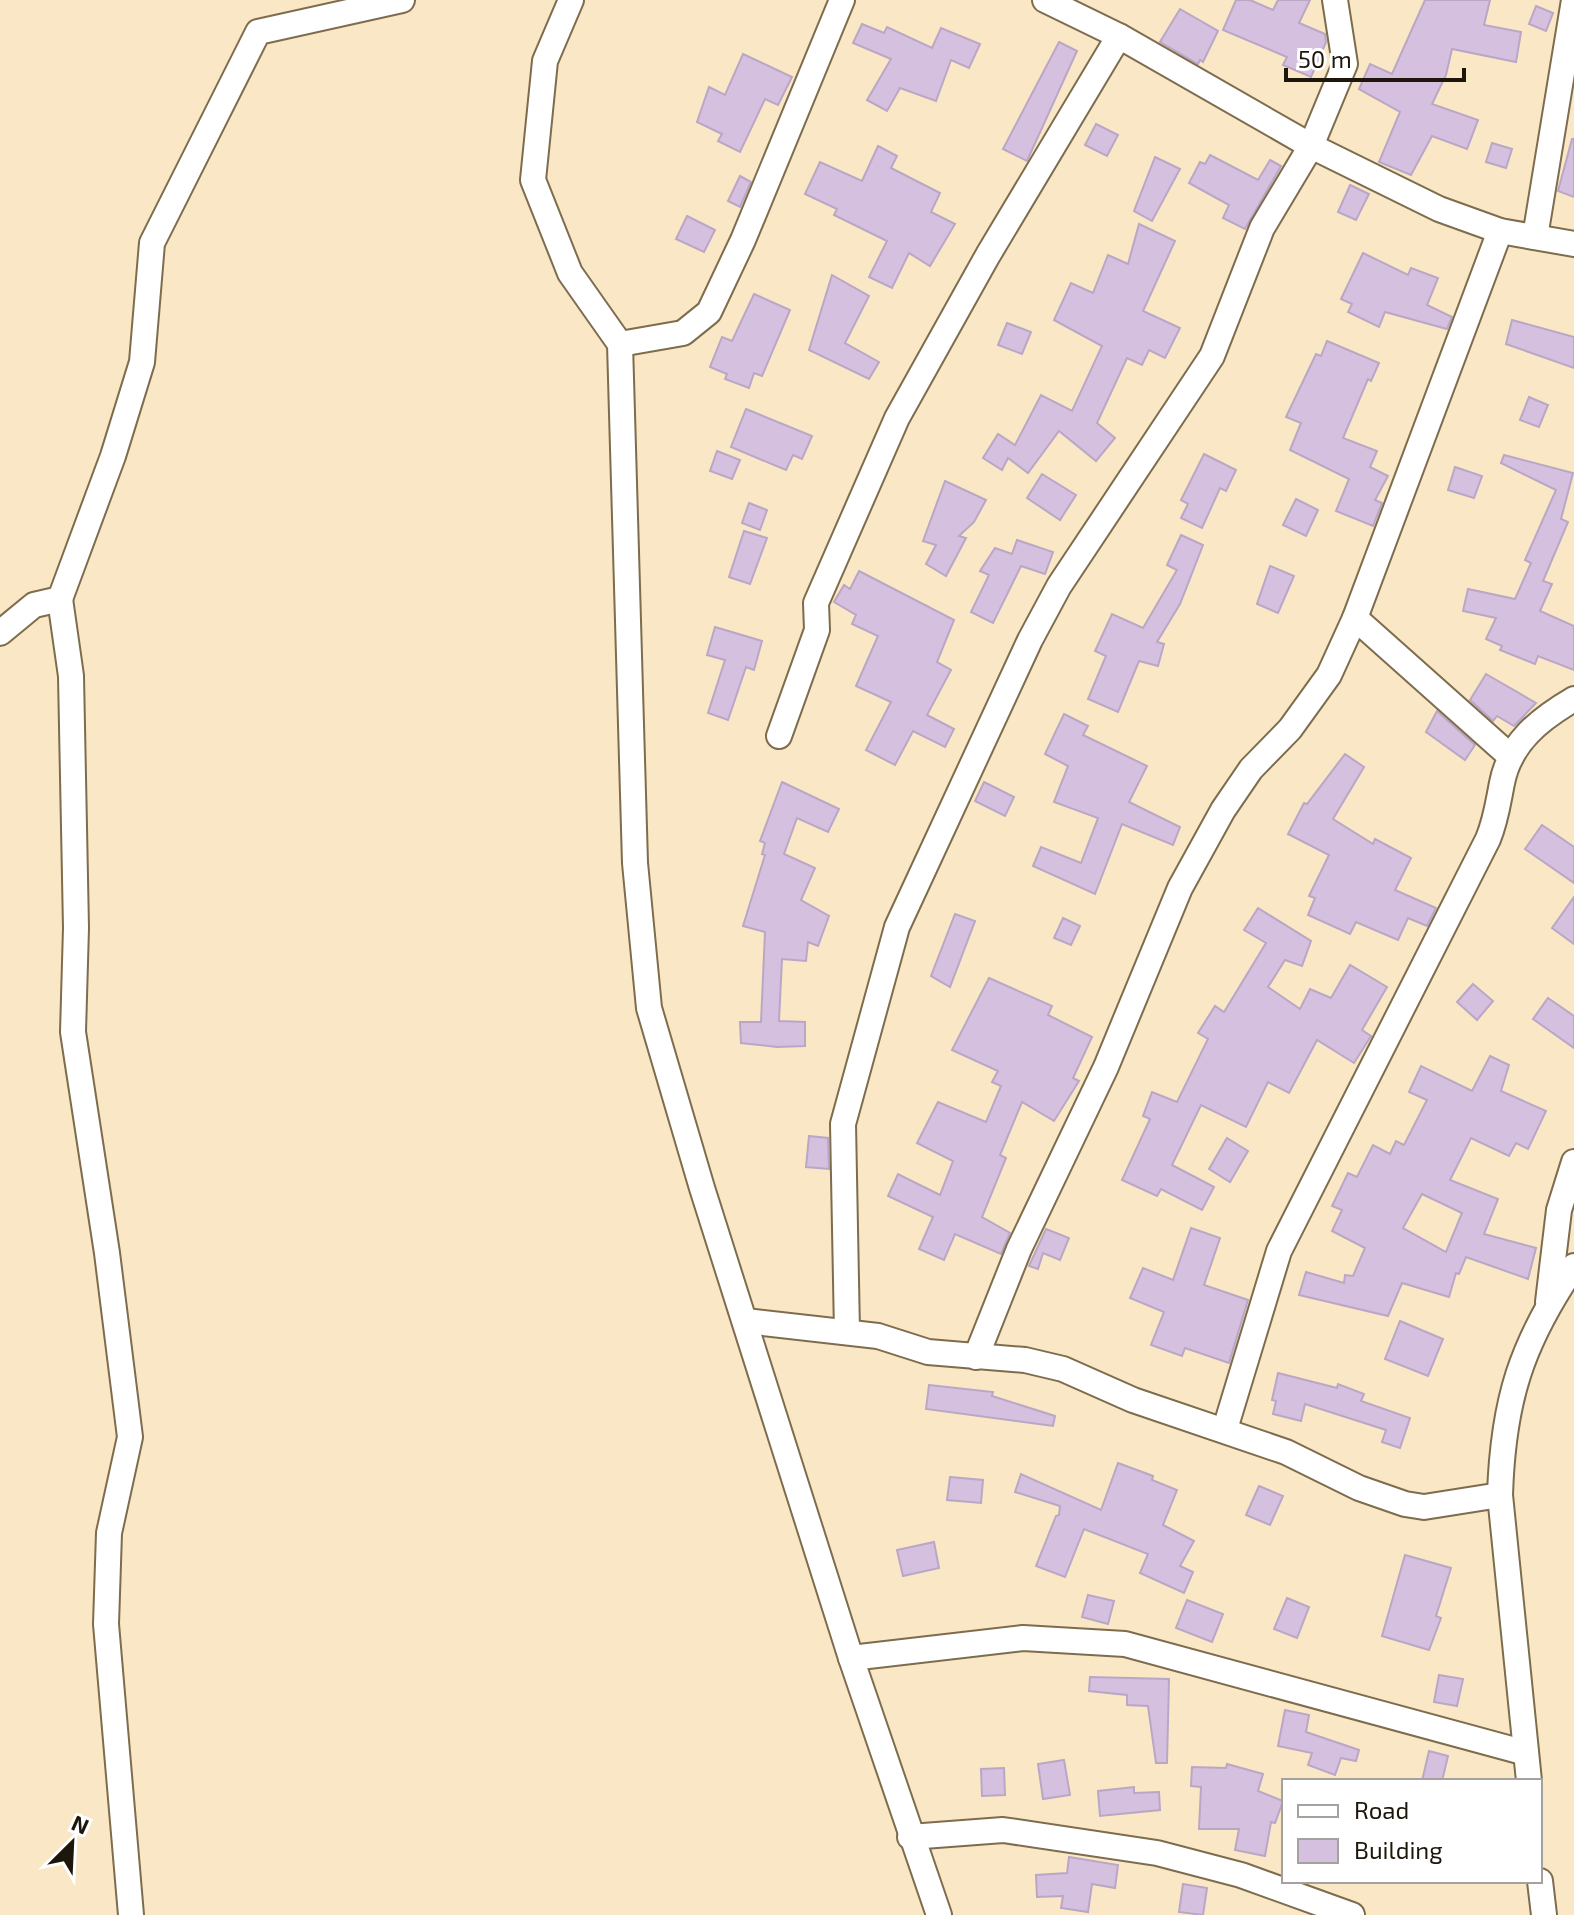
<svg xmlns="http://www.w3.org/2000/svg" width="1574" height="1915" font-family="'Exo 2',sans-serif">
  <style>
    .building { fill: #d5c0e0; stroke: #baa6c5; stroke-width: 2; fill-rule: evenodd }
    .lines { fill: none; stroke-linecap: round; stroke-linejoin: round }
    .minor-casing { stroke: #7d6c4d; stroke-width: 28 }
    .minor { stroke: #fff; stroke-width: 24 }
  </style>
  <rect width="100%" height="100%" fill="#fae7c5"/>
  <!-- building -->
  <g class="building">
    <polygon points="1236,0 1250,0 1273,10 1278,0 1310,0 1299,23 1325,34 1326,42 1311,77 1283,65 1287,57 1223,30"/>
    <polygon points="1425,0 1490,0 1484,25 1521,32 1516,62 1452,49 1446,75 1432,104 1478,120 1467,149 1432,136 1411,175 1379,162 1400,112 1359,89 1370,64 1392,74"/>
    <polygon points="1536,6 1553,13 1546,31 1529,24"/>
    <polygon points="1180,9 1218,31 1203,62 1200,60 1198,64 1160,42"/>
    <polygon points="862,24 884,33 887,27 932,48 941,28 980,44 969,68 951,60 936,101 900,88 887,111 867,100 891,59 853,43"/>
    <polygon points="1059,42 1077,51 1027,161 1003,149"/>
    <polygon points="743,54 792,77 778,105 765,99 740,152 718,141 722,134 697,122 709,87 725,95"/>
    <polygon points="1096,124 1118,135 1107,156 1085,145"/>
    <polygon points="1572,139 1574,139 1574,197 1558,191"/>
    <polygon points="1492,143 1512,149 1506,168 1486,162"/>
    <polygon points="878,146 897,156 891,168 940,193 931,212 955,224 930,266 909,253 892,288 869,277 887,241 834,215 837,209 805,194 820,162 862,181"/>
    <polygon points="1210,155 1258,180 1270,160 1281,166 1245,229 1223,218 1229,205 1189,183 1200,162 1205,164"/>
    <polygon points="1155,157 1180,169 1152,221 1134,211"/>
    <polygon points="740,176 751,182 740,207 728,201"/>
    <polygon points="1350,185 1369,194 1356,220 1338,212"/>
    <polygon points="687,216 715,230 704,252 676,239"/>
    <polygon points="1139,224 1175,241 1143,311 1180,328 1165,358 1149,350 1142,365 1127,358 1097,423 1115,438 1096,461 1059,431 1028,473 1008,458 1002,470 983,458 998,434 1015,445 1041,395 1072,411 1102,346 1054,320 1071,283 1093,293 1108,255 1128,264"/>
    <polygon points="1363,253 1408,275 1411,268 1438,278 1427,305 1452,317 1447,329 1385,312 1379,327 1348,312 1352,304 1341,299"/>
    <polygon points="832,275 869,296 845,343 879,362 869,379 809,350"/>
    <polygon points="754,294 790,310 762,376 754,373 749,388 725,379 727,374 710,367 722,337 732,341"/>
    <polygon points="1512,320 1574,337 1574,368 1506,344"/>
    <polygon points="1007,323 1031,332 1022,354 998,345"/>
    <polygon points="1327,341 1379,363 1371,381 1368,379 1343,438 1377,451 1370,467 1388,476 1375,500 1382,503 1373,526 1336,511 1349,479 1290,450 1301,423 1286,417 1316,354 1321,356"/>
    <polygon points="1529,397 1548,405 1539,427 1520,420"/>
    <polygon points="746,409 812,436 802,459 793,455 786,470 731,447"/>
    <polygon points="717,451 740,460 732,479 710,471"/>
    <polygon points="1204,454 1236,470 1226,491 1220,488 1202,528 1181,518 1188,504 1181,500"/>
    <polygon points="1504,455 1573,473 1561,519 1568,522 1543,581 1552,584 1540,611 1574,626 1574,670 1538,656 1535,664 1500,650 1502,646 1486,639 1496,618 1463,611 1468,589 1515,599 1531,563 1525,560 1556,490 1501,463"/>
    <polygon points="1455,467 1482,476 1474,498 1448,490"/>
    <polygon points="1042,474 1076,495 1060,520 1027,498"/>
    <polygon points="945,481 986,500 974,522 959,536 966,538 946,576 926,564 936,545 923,541"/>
    <polygon points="1296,499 1318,510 1306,536 1283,525"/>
    <polygon points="749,503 767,510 760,530 742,523"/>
    <polygon points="744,531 767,538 750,584 729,577"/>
    <polygon points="1181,535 1203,545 1180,604 1157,642 1164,644 1158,666 1139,661 1118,712 1088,699 1106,656 1095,651 1112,614 1143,628 1177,570 1167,565"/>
    <polygon points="1017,540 1053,552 1045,574 1021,566 993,623 971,612 989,575 980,571 995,548 1012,554"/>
    <polygon points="1270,566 1294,576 1278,613 1257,604"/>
    <polygon points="859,571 954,620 937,662 951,670 927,715 954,729 945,747 913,731 895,765 866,750 891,702 856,686 878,636 852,624 856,615 834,602 844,585 850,589"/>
    <polygon points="715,627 762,641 754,670 746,667 728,720 708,713 725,660 707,655"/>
    <polygon points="1486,674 1536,703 1514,726 1497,716 1493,721 1470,700"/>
    <polygon points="1437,711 1475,745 1465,760 1426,732"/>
    <polygon points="1064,714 1088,726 1083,735 1147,766 1129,802 1180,827 1173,845 1122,824 1095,894 1033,866 1041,847 1081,863 1098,818 1054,802 1068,766 1045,754"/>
    <polygon points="1345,754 1364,767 1333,819 1373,844 1375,839 1411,858 1395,890 1436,908 1427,926 1408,918 1398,940 1356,922 1350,934 1308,915 1315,898 1309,896 1329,855 1288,834 1304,803 1307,804"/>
    <polygon points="782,782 839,809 828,832 797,818 784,854 815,868 801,900 829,916 818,946 808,942 806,961 782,959 779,1021 805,1022 805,1046 777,1047 741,1043 740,1022 761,1022 765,932 743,926 765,855 762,854 765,843 760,841"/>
    <polygon points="984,782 1014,797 1005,816 975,801"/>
    <polygon points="1542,825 1574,847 1574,883 1525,849"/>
    <polygon points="1574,897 1574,944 1552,928"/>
    <polygon points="1258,908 1311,941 1302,966 1285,960 1268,987 1300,1009 1310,989 1331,998 1350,965 1387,987 1362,1030 1371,1036 1354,1063 1317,1040 1289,1093 1268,1082 1246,1127 1201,1105 1172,1165 1214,1187 1202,1210 1161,1189 1157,1196 1122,1180 1150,1119 1143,1116 1152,1092 1177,1102 1208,1039 1198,1033 1215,1006 1224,1012 1266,943 1244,930"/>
    <polygon points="955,914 975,921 950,987 931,976"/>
    <polygon points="1063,918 1080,926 1071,945 1054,938"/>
    <polygon points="989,978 1052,1006 1048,1015 1092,1037 1073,1078 1079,1081 1054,1121 1022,1102 1000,1155 1006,1158 982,1217 1010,1233 1001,1254 955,1234 944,1260 919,1249 933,1217 888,1196 898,1174 940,1195 953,1161 917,1143 938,1102 986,1122 1001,1086 992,1082 998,1071 952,1050"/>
    <polygon points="1473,984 1493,1001 1477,1020 1457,1002"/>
    <polygon points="1548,998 1574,1016 1574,1048 1533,1019"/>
    <path d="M1490,1056L1509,1065L1501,1091L1546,1111L1528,1149L1516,1143L1509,1156L1471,1138L1450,1180L1498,1199L1484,1234L1536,1248L1528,1279L1466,1257L1459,1274L1456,1273L1449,1297L1402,1283L1388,1316L1299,1295L1306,1272L1344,1283L1345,1275L1353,1276L1365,1248L1332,1231L1342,1210L1332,1206L1348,1173L1357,1177L1373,1145L1390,1154L1396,1141L1404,1145L1427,1100L1409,1092L1421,1066L1472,1091ZM1422,1194L1462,1213L1446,1252L1403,1228Z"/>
    <polygon points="809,1136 828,1138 829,1169 806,1167"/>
    <polygon points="1227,1138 1248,1151 1230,1182 1209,1169"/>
    <polygon points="1191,1228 1220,1238 1204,1285 1248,1300 1229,1363 1185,1348 1182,1356 1151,1345 1164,1312 1130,1298 1143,1268 1173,1280"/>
    <polygon points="1046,1229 1069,1238 1060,1260 1043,1253 1038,1269 1029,1266"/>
    <polygon points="1400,1321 1443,1339 1428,1376 1385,1359"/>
    <polygon points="1278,1373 1337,1388 1338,1384 1364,1394 1361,1401 1410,1418 1400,1448 1382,1442 1386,1430 1305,1404 1301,1421 1273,1414 1276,1401 1272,1400"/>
    <polygon points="929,1385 993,1392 992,1396 1055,1416 1053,1426 926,1409"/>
    <polygon points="1118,1463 1153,1476 1152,1480 1177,1490 1163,1525 1194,1541 1180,1566 1193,1572 1184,1593 1140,1573 1148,1554 1084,1529 1065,1577 1036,1566 1056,1516 1059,1515 1060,1506 1015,1492 1021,1474 1101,1510"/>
    <polygon points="950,1477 983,1480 981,1503 947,1500"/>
    <polygon points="1259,1486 1283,1496 1270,1525 1246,1515"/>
    <polygon points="934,1542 939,1568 903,1576 897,1550"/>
    <polygon points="1405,1555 1451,1568 1436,1616 1441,1618 1429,1650 1382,1636"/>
    <polygon points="1088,1595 1114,1601 1108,1624 1082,1617"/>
    <polygon points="1287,1598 1309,1607 1297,1638 1274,1629"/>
    <polygon points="1187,1600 1223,1614 1212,1642 1176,1628"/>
    <polygon points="1439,1675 1463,1679 1457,1706 1434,1702"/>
    <polygon points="1090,1677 1169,1679 1167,1763 1156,1763 1148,1706 1127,1705 1127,1695 1089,1691"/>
    <polygon points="1285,1710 1309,1715 1306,1732 1359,1750 1356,1761 1341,1758 1335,1775 1308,1765 1312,1753 1278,1746"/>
    <polygon points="1429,1751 1448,1756 1442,1781 1422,1781"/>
    <polygon points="1064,1760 1070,1795 1043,1799 1038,1764"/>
    <polygon points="1227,1764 1263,1774 1258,1791 1283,1801 1275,1823 1271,1822 1265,1856 1235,1850 1239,1829 1199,1829 1201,1787 1191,1786 1192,1767 1226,1768"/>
    <polygon points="1004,1768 1005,1795 982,1796 981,1769"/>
    <polygon points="1134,1787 1134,1793 1159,1792 1160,1810 1100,1816 1098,1791"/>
    <polygon points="1069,1857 1118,1865 1115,1888 1092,1884 1088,1912 1061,1908 1063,1896 1037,1897 1036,1875 1067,1873"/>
    <polygon points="1183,1884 1207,1888 1203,1915 1179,1912"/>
  </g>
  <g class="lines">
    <!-- minor casing -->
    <g class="minor-casing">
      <g id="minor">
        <polyline points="571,0 545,61 533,180 570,273 620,344 635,863 649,1008 702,1188 851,1658 939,1915"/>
        <polyline points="1045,0 1119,36 1311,146 1439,209 1500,231 1574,244"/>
        <polyline points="1535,237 1574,0"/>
        <polyline points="620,344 683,333 709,312 743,240 842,0"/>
        <polyline points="60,599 71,676 76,928 73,1032 107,1253 130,1437 109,1533 106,1624 131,1915"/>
        <polyline points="1355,618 1511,757"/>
        <polyline points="0,633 34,605 60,599 113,456 142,362 152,243 258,32 402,0"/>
        <polyline points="779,736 817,630 816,603 897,418 988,255 1119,36"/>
        <polyline points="1548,1302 1559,1210 1574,1162"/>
        <polyline points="746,1321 878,1336 928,1352 1025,1360 1063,1369 1133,1400 1286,1452 1359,1488 1405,1504 1424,1507 1500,1495"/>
        <polyline points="847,1332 843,1124 897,927 1030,640 1059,586 1212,356 1262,228 1311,146 1345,64 1335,0"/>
        <polyline points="976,1357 1019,1249 1106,1067 1180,888 1223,810 1251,769 1290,729 1329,675 1355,618 1500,231"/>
        <path d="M1225,1429L1279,1251L1488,839C1496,820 1498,803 1502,783C1510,742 1540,719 1574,699"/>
        <polyline points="851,1658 1023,1638 1125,1644 1526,1753"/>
        <path d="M1529,1781L1500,1495C1503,1401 1521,1344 1574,1266"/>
        <polyline points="910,1837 1003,1830 1157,1853 1241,1875 1352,1915"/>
        <polyline points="1540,1881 1544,1915"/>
      </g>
    </g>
    <!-- minor -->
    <use href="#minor" class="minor"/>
  </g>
  <!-- legend -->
  <rect x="1282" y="1779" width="260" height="104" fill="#ffffff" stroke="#a5a29d" stroke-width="2"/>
  <rect x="1298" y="1805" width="40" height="12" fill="#ffffff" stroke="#a5a29d" stroke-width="2"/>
  <text x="1354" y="1819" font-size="24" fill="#1d160a">Road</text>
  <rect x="1298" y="1839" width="40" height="24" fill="#d5c0e0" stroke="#a5a29d" stroke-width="2"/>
  <text x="1354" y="1859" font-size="24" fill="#1d160a">Building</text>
  <!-- north arrow -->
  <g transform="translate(72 1843) rotate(24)" stroke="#ffffff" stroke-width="6" paint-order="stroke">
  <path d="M0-6L14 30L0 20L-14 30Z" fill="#1d160a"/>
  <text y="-12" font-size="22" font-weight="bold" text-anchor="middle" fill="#1d160a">N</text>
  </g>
  <!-- scale -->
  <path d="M1286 68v12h178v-12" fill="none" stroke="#1d160a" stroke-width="4"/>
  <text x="1298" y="68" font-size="24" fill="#1d160a" stroke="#ffffff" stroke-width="6" paint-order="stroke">50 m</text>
</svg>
